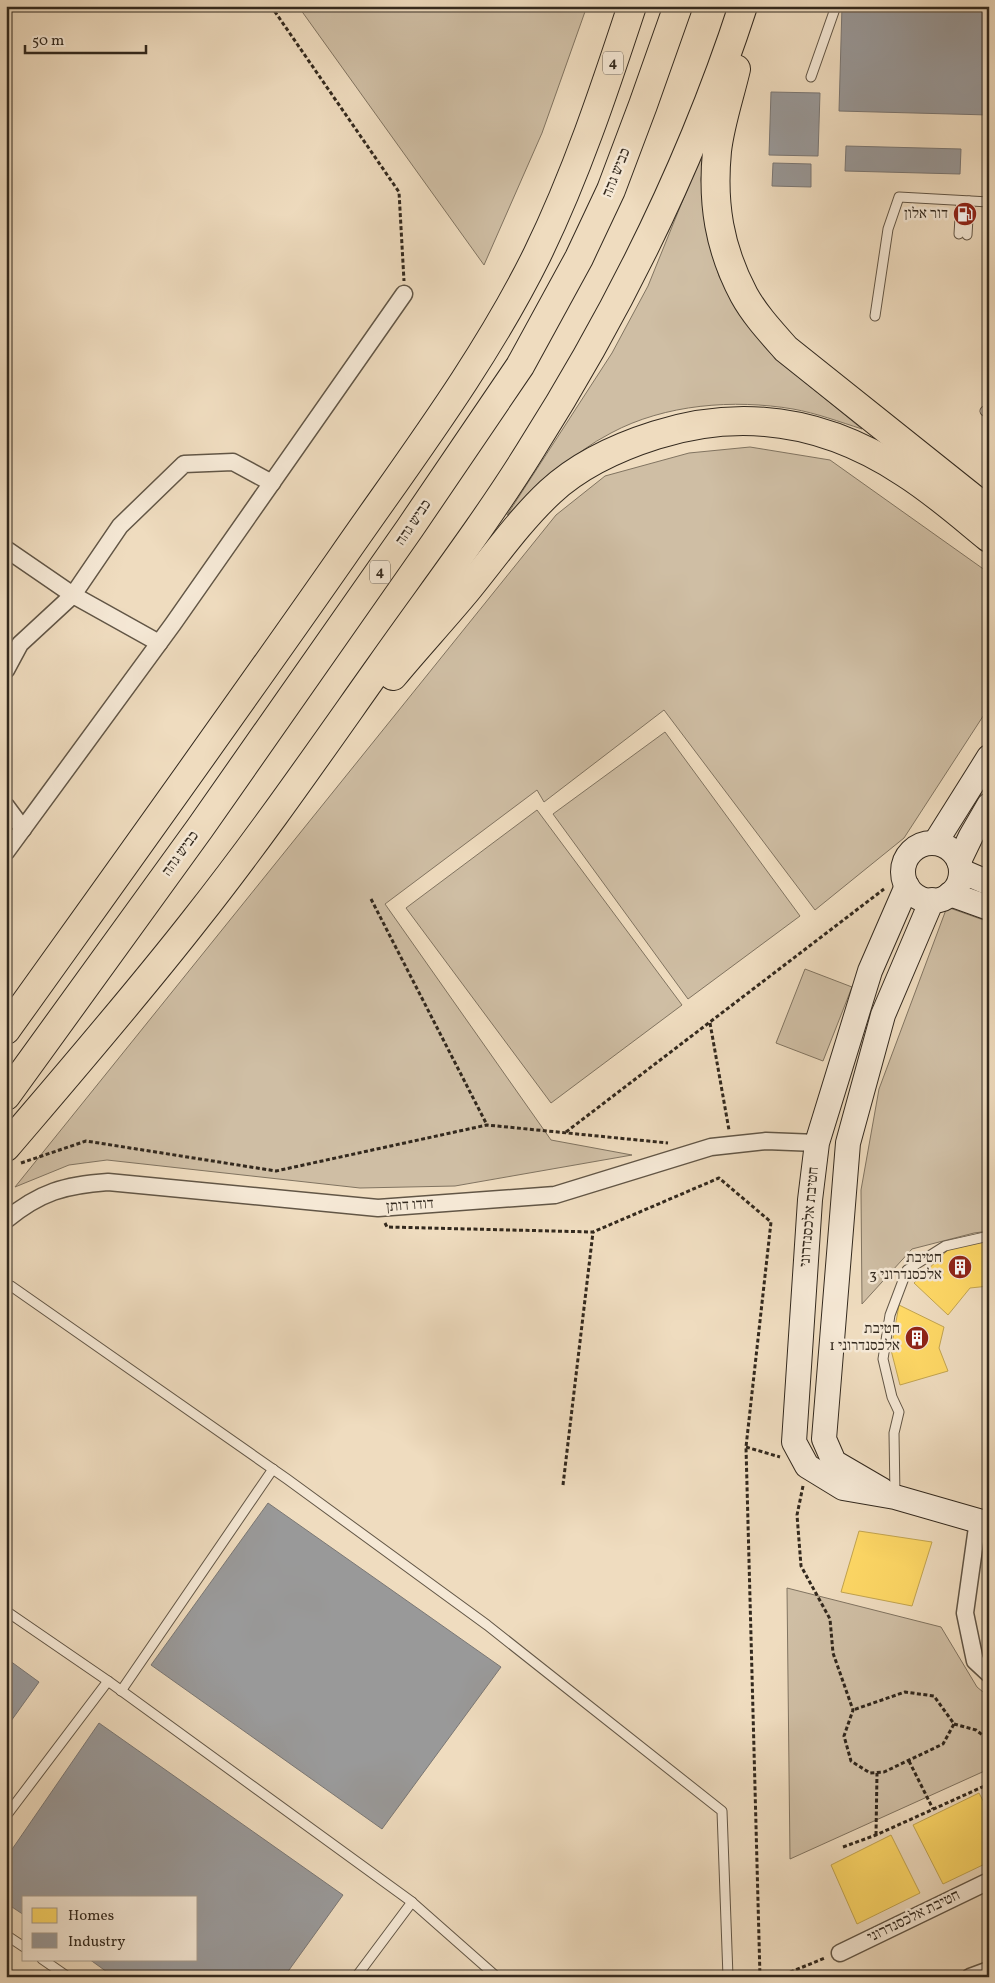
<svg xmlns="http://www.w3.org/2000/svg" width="995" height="1983" font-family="Vollkorn,'Frank Ruhl Libre',serif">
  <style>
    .green { fill: #cfbea4; stroke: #817461 }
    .homes { fill: #ffd966; stroke: #c2a450 }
    .industry { fill: #999; stroke: #7a7774 }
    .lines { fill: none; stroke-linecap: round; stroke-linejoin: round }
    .lane-casing { stroke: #625646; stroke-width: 11 }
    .street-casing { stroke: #625646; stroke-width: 19 }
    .secondary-casing { stroke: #33291e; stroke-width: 26 }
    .highway-casing { stroke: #33291e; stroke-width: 30 }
    .path { stroke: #33291e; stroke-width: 3; stroke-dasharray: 4 2.5; stroke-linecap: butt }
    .lane { stroke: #f5e8d5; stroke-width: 9 }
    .street { stroke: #f5e8d5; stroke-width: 16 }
    .secondary { stroke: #f5e8d5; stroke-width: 24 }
    .highway { stroke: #efdcbf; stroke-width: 28 }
    .labels { text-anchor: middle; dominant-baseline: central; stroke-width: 5; stroke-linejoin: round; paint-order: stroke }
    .shield { fill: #f5e8d5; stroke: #6d6255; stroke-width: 1 }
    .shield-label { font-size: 14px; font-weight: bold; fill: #33291e }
    .street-label { font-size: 15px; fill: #33291e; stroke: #f5e8d5 }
    .poi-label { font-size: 15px; fill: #33291e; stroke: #f5e8d5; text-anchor: end }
  </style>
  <rect width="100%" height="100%" fill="#efdcbf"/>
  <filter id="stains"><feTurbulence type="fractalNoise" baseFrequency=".004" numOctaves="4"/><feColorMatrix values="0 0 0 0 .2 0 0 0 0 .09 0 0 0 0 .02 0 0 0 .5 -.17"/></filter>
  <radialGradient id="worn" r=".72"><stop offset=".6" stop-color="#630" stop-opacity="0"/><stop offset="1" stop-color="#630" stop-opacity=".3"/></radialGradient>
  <!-- green -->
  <g class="green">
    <polygon points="298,6 587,6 542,133 484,265"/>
    <path d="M706,143L701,179L707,234L719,276L739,314L773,356L862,429C840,422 816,413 793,409C734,399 665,404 611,433C572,453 540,486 507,515L612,353L648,286Z"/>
    <polygon points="750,447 830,460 989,573 989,707 904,838 815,910 664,710 544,802 537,790 385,904 551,1140 632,1155 455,1186 360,1188 107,1160 69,1165 15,1187 556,515 605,476 689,453"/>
    <polygon points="665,732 800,916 688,999 553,814"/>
    <polygon points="537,810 682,1005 551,1103 406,908"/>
    <polygon points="947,907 989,922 989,1231 974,1233 912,1249 862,1304 861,1190 879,1089"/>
    <polygon points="805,969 852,987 823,1061 776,1043"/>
    <polygon points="787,1588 941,1627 977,1687 989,1697 989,1769 790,1859"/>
  </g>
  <!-- homes -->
  <g class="homes">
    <polygon points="987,1240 989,1251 989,1286 970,1288 948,1315 914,1283 951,1247"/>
    <polygon points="899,1305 944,1327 939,1348 948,1371 900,1385 891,1350"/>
    <polygon points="859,1531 932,1542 912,1606 841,1592"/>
    <polygon points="979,1793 989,1812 989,1862 943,1884 913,1825"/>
    <polygon points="891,1835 920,1893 857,1924 831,1865"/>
  </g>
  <!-- industry -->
  <g class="industry">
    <polygon points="842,6 989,6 989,115 839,111"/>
    <polygon points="771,92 820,93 818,156 769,155"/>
    <polygon points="846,146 961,149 960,174 845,171"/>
    <polygon points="773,163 811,164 811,187 772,186"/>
    <polygon points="268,1503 501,1667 382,1829 151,1665"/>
    <polygon points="6,1658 39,1682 6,1728"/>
    <polygon points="99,1723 343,1895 284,1977 114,1977 89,1959 196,1959 196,1897 24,1897 24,1915 6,1903 6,1858"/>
  </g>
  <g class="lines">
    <!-- lane casing -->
    <g class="lane-casing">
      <g id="lane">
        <polyline points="811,77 836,6"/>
        <polyline points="959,234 961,201"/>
        <polyline points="967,235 969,201"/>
        <polyline points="875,316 888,229 899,197 989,202"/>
        <polyline points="985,411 989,414"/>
        <polyline points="6,1286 11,1286 287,1479 487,1625 722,1811 728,1977"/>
        <polyline points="895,1496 894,1433 899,1412 892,1397 883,1359 890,1315 907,1270 945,1246 989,1236"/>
        <polyline points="6,1611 108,1681 412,1902"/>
        <polyline points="121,1691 273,1469"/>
        <polyline points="6,1816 108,1681"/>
        <polyline points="6,1935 24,1947"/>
        <polyline points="42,1959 68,1977"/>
        <polyline points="356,1977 412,1902 497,1977"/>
      </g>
    </g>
    <!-- street casing -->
    <g class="street-casing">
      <g id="street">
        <polyline points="6,549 73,595 120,526 184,464 233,462 272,483"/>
        <polyline points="6,670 20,644 73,595 159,643"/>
        <polyline points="6,806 23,829"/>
        <polyline points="6,852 173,624 404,294"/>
        <path d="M6,1220C40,1192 65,1185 108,1182L378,1208L555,1195L711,1147L766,1141L817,1143"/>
        <polyline points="978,1520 965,1613 975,1661 989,1674"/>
        <polyline points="840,1953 989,1881"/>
        <polyline points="970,1977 989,1970"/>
      </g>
    </g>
    <!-- secondary casing -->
    <g class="secondary-casing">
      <g id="secondary">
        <polyline points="935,843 989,757"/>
        <circle cx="932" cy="872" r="29"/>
        <polyline points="959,861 971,836 989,805"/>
        <polyline points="961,871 989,883"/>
        <polyline points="907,886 870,971 817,1143 810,1200 794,1442 807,1466 843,1488 895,1497 989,1524"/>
        <polyline points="950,894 989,908"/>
        <polyline points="882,1490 834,1462 824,1439 848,1143 883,1015 932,900"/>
      </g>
    </g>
    <!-- highway casing -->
    <g class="highway-casing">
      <g id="highway">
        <path d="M736,69C730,95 720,124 717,151C712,203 719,248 744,295C755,315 771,332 786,349L989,511"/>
        <path d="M393,676C417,647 443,619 467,590C494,557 519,521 550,492C580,464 618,447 656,435C745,407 828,422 905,473C935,492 962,516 989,538"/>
        <path d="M6,1030C119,872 232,715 343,556C411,458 484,362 537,255C576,175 604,91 632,6"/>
        <polyline points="6,1096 200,828 410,528 520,366 579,258 611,190 643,105 678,6"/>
        <path d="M6,1147C70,1072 134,998 195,920C260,838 320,751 381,665C431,594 484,525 530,451C618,312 692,163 743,6"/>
      </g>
    </g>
    <!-- path -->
    <g class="path">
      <polyline points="271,6 399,192 404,281"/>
      <polyline points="371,899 487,1125"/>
      <polyline points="710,1023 729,1130"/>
      <polyline points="566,1132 884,889"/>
      <polyline points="21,1163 86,1141 276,1171 487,1125 668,1143"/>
      <polyline points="6,1173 11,1168"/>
      <polyline points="385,1223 387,1227 593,1232 719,1178 771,1222 746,1447 760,1977"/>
      <polyline points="746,1447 780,1457"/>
      <polyline points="563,1485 593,1232"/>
      <polyline points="803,1486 797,1515 801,1566 830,1619 833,1653 853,1710 844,1736 851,1761 870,1773 884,1772 943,1744 954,1724 934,1696 905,1692 853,1710"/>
      <polyline points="954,1724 976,1730 989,1740"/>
      <polyline points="909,1761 933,1809"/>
      <polyline points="876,1835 877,1773"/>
      <polyline points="843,1847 876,1835 989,1784"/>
      <polyline points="778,1977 825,1958"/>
    </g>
    <!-- lane -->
    <use href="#lane" class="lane"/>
    <!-- street -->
    <use href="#street" class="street"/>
    <!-- secondary -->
    <use href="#secondary" class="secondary"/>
    <!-- highway -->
    <use href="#highway" class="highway"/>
  </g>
  <!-- icons -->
  <defs>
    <g id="fuel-disc" transform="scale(1.25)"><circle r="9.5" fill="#8f2418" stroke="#f5e8d5"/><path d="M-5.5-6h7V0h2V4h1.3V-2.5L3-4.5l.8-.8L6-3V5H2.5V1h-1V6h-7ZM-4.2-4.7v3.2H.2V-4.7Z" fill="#fff"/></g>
    <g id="building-disc" transform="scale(1.25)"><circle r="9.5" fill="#8f2418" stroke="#f5e8d5"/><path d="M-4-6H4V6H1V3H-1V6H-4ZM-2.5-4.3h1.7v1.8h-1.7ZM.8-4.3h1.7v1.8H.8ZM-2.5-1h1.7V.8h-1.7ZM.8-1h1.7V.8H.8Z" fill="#fff"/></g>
  </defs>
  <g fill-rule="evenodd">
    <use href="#fuel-disc" x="965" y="214"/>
    <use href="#building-disc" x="960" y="1267"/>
    <use href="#building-disc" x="917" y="1338"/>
  </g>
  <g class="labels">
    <!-- shield labels -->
    <g class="shield">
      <rect x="603" y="51.5" width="20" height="23" rx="4"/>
      <rect x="370" y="560.5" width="20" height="23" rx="4"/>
    </g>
    <g class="shield-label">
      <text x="613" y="63">4</text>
      <text x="380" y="572">4</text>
    </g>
    <!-- street labels -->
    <g class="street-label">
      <text transform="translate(617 173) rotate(-68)">כביש גהה</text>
      <text transform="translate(414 523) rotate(-56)">כביש גהה</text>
      <text transform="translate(181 854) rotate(-54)">כביש גהה</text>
      <text transform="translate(410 1206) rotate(-4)">דודו דותן</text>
      <text transform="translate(810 1217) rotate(-85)">חטיבת אלכסנדרוני</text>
      <text transform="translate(914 1917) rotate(-26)">חטיבת אלכסנדרוני</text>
    </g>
    <!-- poi labels -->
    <g class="poi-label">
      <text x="948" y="214">דור אלון</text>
      <text x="942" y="1258">חטיבת<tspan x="942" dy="17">אלכסנדרוני 3</tspan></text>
      <text x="900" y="1329">חטיבת<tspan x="900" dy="17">אלכסנדרוני 1</tspan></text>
    </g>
  </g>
  <!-- margin -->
  <rect width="995" height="1983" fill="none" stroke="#efdcbf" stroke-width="25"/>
  <rect x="8" y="8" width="980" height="1968" fill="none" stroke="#33291e" stroke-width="2.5"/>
  <rect x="12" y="12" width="970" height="1958" fill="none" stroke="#33291e"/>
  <!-- legend -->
  <rect x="22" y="1896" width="175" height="65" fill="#f5e8d5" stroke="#a79c8c"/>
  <rect x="32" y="1908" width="25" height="15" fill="#ffd966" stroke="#a79c8c"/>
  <text x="68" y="1920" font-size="15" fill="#33291e">Homes</text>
  <rect x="32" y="1933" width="25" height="15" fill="#999999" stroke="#a79c8c"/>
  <text x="68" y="1946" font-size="15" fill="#33291e">Industry</text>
  <!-- scale -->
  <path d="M25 45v8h121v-8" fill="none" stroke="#33291e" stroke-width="2.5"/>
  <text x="32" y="45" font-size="15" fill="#33291e" stroke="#f5e8d5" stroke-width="4" paint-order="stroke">50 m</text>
  <rect width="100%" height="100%" filter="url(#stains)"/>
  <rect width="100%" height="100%" fill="url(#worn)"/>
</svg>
